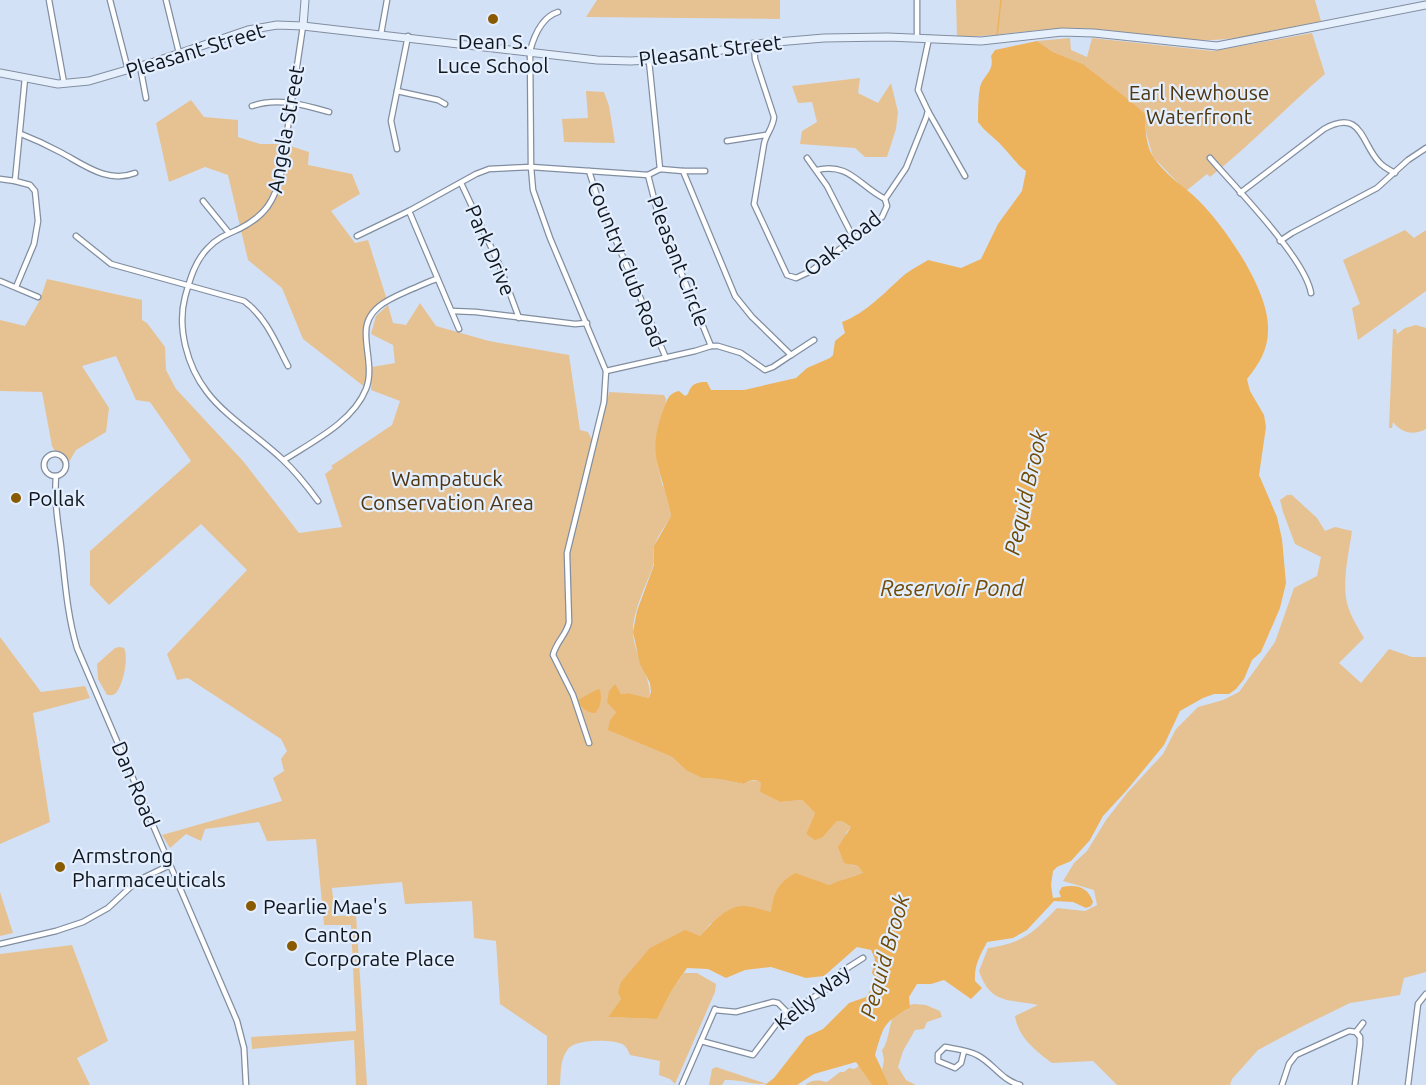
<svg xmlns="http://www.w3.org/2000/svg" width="1426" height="1085" font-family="Ubuntu,sans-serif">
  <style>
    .green { fill: #e6c292 }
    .water { fill: #edb25c }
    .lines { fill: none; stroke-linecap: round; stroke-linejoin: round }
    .stream { stroke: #edb25c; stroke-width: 1.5 }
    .street-casing { stroke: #818ea0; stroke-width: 7 }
    .secondary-casing { stroke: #818ea0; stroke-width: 9 }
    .street { stroke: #fff; stroke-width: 4.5 }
    .secondary { stroke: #e6effc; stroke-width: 7 }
    .poi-dot { fill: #895a00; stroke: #e3eeff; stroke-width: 2 }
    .labels { text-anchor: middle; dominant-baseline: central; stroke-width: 4.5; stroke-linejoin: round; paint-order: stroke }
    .poi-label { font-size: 21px; fill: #11161d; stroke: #e3eeff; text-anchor: start }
    .street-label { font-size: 21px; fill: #11161d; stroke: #e3eeff }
    .park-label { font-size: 21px; fill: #4e3611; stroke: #e3eeff }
    .water-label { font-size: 22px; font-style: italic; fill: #714b03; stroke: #e3eeff }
  </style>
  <rect width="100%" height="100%" fill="#d3e1f6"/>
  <!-- green -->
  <g class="green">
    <polygon points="597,0 780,0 780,19 586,17"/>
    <path d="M956,0H1315L1321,21C1279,30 1237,42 1194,40C1154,38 1116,29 1076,28C1036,28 997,37 957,37Z"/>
    <path d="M1312,33L1325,74C1286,107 1251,145 1210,177L1207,174L1186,191L1153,157L1146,132L1144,114L1128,99L1083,64L1053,52L1037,41L1070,38L1071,50L1087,57L1092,38L1213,51Z"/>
    <polygon points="860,78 858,93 878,103 891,83 898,112 896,129 887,157 865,157 855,148 800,144 802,131 817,122 812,102 798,103 792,86"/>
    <polygon points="586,91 604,92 609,106 615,143 564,142 562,119 588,118"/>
    <polygon points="191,100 204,117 238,120 238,137 260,144 284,144 309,152 308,165 352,174 360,194 331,211 355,243 368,240 387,300 378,306 366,327 368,357 366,388 303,339 282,288 248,260 228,175 205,167 169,182 156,123"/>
    <polygon points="1405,230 1414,238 1426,230 1426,291 1358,340 1352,308 1360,304 1343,260"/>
    <path d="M47,279L142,300V320L147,323L165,347L166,370L176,389L243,461L299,533L342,527L325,474L333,468L331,466L392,425L400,401L371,390L372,367L395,363L393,345L371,334L376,316L388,305L393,323L406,325L420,303L436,326L489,341L569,355L580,430L588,432L591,438L599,436L609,392L664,395L666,399L657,463L662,484L667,492L671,516C666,525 656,537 654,548C653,554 655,560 653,566C646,586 633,610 633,632C633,653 654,683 649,698L628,693L621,694L614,684L616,712L610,720L618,734L672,757L687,771L702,778L719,779L744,784C751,780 755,779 762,783L760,792L780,802L802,800L815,813L806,834L823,837L837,821H842L851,827L846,833L851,865L858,866L864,874C852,878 840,879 829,885L817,882L771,913L748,907L710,924L700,936L621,999L608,1017L657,1019L672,990L684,973H697L716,984L715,992L675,1084L670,1079L659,1075L660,1061L630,1055C628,1050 626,1046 622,1044C611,1039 575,1039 568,1049C560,1059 561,1072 560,1085H547V1036L500,1004L496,941L474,938L472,901L405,904L402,882L332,888L335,916L356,915L367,1085H356L354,1040L252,1049L251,1037L356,1031L351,925H324L316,839L267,841L259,822L205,829L201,841L186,834L170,848L162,835L282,801L273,778L284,771L281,759L287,751L281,739L188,678L177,680L167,654L247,570L201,524L109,605L90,585V551L191,461L150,402L136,400L116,356L82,366L109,408L106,432L76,450L65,469L52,446L42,392L0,391V320L25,326L40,300Z"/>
    <path d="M1416,325L1426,328V429C1413,436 1402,433 1393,422L1392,428H1389L1393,329H1396L1397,334L1405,328Z"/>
    <path d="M1287,495H1292L1317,518L1325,531L1335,527L1352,531C1349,552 1343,576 1346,598C1348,612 1357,626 1364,638L1339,663L1361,683L1389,649L1412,657H1426V972L1404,978L1400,995L1350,1003L1305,1025L1258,1050L1232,1079L1230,1085H1117L1093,1061L1052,1063C1036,1051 1018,1037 1015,1016L1038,1005C1008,999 990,1004 979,971L988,948C1023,943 1033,933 1057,908L1085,911L1097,905L1094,890L1063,881L1074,863L1087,851L1106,820L1127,793L1163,754L1176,729L1198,707L1223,700L1239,692L1275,642L1294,588L1317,576L1321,557L1295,544L1283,512L1280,500Z"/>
    <polygon points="0,637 41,692 85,686 90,698 33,713 50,822 0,844"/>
    <path d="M120,647L124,648C129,658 123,685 116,693C113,696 110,695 107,695L98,679L97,664L115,648Z"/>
    <polygon points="0,892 13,933 0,936"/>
    <polygon points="72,945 108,1041 77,1058 90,1085 0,1085 0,954"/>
    <path d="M914,1004L926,1005L940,1011L942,1017L927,1022L924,1029L915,1030L903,1051L898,1067L906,1080L916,1085H889L882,1070L884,1060L882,1050C888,1044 889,1026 893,1017L909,1009V1005Z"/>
    <path d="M859,1066L872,1085H805C812,1079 819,1080 827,1082L840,1072H844L849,1068L854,1069Z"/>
    <path d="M716,1067L767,1084C752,1085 740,1079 725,1080L722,1085H709L712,1069Z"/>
  </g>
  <!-- water -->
  <g class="water">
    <path d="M1037,41L1053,52L1083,64L1128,99L1145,114C1145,128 1146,147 1154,158C1164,173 1180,184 1194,196C1222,222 1270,290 1268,330C1268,350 1259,364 1247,379L1250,391L1264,415L1266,427L1259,475L1277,517L1282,539L1286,583L1280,608L1261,652L1252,660L1244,679L1236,689L1229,694H1214L1203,698L1180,711L1164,745L1127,790L1103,816L1090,840L1071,861L1057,867L1053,871L1051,885L1053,898L1061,897L1059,892L1062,887C1077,884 1088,887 1093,902L1091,906L1086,908L1073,902L1054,901L1027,930L1013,938L987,942C980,956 974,965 975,981L982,988L971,999L944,980L931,984H917L909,997L910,1008C882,1023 884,1026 875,1055L889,1085H872L856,1062L814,1074L797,1085H765L774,1078L806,1037L823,1029L849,1003L866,997L877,980L872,973L875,959L871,950L857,947L824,976L806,978L771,967L745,970L726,978L708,969L687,968L672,990L657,1019L608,1017L621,999L618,992L621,982L650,948L685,930L700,936C710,925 726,906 743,906C752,906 762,910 771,912C774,892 777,884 795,873L829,885C840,879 852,878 863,873L858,866L844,863L838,847L851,827L842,821H837L823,837L815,840L806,834L815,813L802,800L780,802L760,792L761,783C755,778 751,780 744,784L719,779L702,778L687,771L672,757L608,730L610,720L616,712L607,702L609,691L615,684L621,694L628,693L649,698L651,692L650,683L640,664L633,632L637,611L654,565V546L671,516C664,472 645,458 663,411C667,401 667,394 679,391L685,396L688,394C691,384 696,382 707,382L711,390H744L796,378L807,368L830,358L833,355L835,341L845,333L842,322C866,313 884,293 903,276C910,270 920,265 928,260L961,268L981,259L998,224L1022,191L1026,171C1016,164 1011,155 1002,146C994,137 986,133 978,122C978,111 978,98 980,87C983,75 995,72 991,56L995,50Z"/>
    <path d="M598,689L600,690C602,697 601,708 595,713C587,713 580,707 578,700Z"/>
  </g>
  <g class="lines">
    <!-- stream -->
    <polyline class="stream" points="997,36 1001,0"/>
    <!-- street casing -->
    <g class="street-casing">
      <g id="street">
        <polyline points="49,0 64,83"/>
        <polyline points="110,0 128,70"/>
        <polyline points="166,0 179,53"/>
        <polyline points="917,0 917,38"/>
        <path d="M558,12C542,17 534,36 530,51L531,167L533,190L550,238L606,371L604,402L567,553L569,622C567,634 556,642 553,655L573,695L589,743"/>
        <path d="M303,26L281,173C275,201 265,216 239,229C228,234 217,238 208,248C195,261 190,279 185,297C177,328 187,366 207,392C225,416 260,438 282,459C295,471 307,486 318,501"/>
        <polyline points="381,34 387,0"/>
        <path d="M754,44L755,59L774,117C773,128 766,134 764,144L754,204L787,275L796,278L811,271L882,217L887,206L885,199L906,168L926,118L928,111L918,90L929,38"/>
        <polyline points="649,61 660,169"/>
        <polyline points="140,66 146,98"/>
        <polyline points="397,91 438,100 445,104"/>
        <path d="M252,106C278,97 304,105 329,112"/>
        <polyline points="928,111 965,176"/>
        <path d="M21,134C34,139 47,145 60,152C83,164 107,184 135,173"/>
        <polyline points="727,141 766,135"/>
        <polyline points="397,149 391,121 408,36"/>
        <polyline points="807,158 827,186 854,239"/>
        <path d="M1210,158C1235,187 1305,258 1311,293"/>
        <path d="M817,170C849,162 859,186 885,199"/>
        <polyline points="589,171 597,196 666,358"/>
        <polyline points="683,171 705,171"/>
        <polyline points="0,179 15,181"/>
        <polyline points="461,183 499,264 519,318"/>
        <path d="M1240,193L1324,129C1362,108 1361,143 1379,162C1383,167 1389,170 1395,173"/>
        <polyline points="203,201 229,233"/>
        <polyline points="409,211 459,329"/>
        <path d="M76,236L111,264L244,301C266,317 276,343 288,366"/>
        <polyline points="357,236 409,211 476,174 489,169 531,167 648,175"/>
        <polyline points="1280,241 1292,233 1377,188 1408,160 1426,148"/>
        <polyline points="0,281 38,297"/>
        <polyline points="16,287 34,244 38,221 35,191 30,185 15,181 25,78"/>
        <polyline points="452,311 476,312 575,324 587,323"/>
        <polyline points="711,346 659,218 648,175 660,169 683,171 735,296 752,317 791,355 814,340"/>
        <polyline points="606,371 695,351 711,346 718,346 741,353 765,370 773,367 791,355"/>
        <circle cx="55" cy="465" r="11"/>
        <path d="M284,460C312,442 353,422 366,389C373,371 366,352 366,334C365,307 392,298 412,289C420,286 429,281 437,279"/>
        <path d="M56,476C54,500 58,523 61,546C65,581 67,614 77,648L237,1021L244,1048L246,1085"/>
        <polyline points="0,944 56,931 83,922 108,908 137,881 170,865"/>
        <polyline points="715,1010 736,1012 773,1002 778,1003 788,1013"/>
        <polyline points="701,1041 753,1055 781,1018 825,990 834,982 841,972 863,958"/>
        <path d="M964,1051L961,1063L955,1068L938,1061V1054L945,1047C955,1049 968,1050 977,1055C993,1063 1001,1080 1020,1085"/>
        <polyline points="682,1085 715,1009"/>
        <polyline points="1282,1085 1289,1064 1296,1055 1349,1031 1356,1032"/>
        <polyline points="1355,1085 1360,1044 1360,1037 1356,1032 1363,1023"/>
        <polyline points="1408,1085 1418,1004 1426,994"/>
      </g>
    </g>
    <!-- secondary casing -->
    <g class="secondary-casing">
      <g id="secondary">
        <polyline points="303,26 305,0"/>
        <polyline points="0,73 58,84 89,81 154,62 248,30 277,25 303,26 597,60 631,61 679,58 754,44 824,38 888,37 981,41 1062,32 1094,33 1217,46 1426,5"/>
      </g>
    </g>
    <!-- street -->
    <use href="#street" class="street"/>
    <!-- secondary -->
    <use href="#secondary" class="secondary"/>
  </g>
  <!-- markers -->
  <g class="poi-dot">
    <circle cx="493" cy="19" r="6"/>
    <circle cx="16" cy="498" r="6"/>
    <circle cx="60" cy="867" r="6"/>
    <circle cx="251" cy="906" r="6"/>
    <circle cx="292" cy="946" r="6"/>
  </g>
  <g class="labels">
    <!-- poi labels -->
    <g class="poi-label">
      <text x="493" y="41" text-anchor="middle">Dean S.<tspan x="493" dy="24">Luce School</tspan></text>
      <text x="28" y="498">Pollak</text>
      <text x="72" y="855">Armstrong<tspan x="72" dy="24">Pharmaceuticals</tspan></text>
      <text x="263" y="906">Pearlie Mae's</text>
      <text x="304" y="934">Canton<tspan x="304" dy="24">Corporate Place</tspan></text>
    </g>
    <!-- street labels -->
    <g class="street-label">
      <text transform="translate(195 50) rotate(-17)">Pleasant Street</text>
      <text transform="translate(710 50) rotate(-7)">Pleasant Street</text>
      <text transform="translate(285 129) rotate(-80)">Angela Street</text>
      <text transform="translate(842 243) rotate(-38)">Oak Road</text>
      <text transform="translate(491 250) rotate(67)">Park Drive</text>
      <text transform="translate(679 261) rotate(69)">Pleasant Circle</text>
      <text transform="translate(627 264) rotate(68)">Country Club Road</text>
      <text transform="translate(136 784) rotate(67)">Dan Road</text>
      <text transform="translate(812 997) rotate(-39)">Kelly Way</text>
    </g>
    <!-- park labels -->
    <g class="park-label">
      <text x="1199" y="92">Earl Newhouse<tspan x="1199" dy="24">Waterfront</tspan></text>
      <text x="447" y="478">Wampatuck<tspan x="447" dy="24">Conservation Area</tspan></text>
    </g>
    <!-- water labels -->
    <g class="water-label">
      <text transform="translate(1025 492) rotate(-77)">Pequid Brook</text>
      <text x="952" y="587">Reservoir Pond</text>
      <text transform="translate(884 956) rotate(-74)">Pequid Brook</text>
    </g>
  </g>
</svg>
